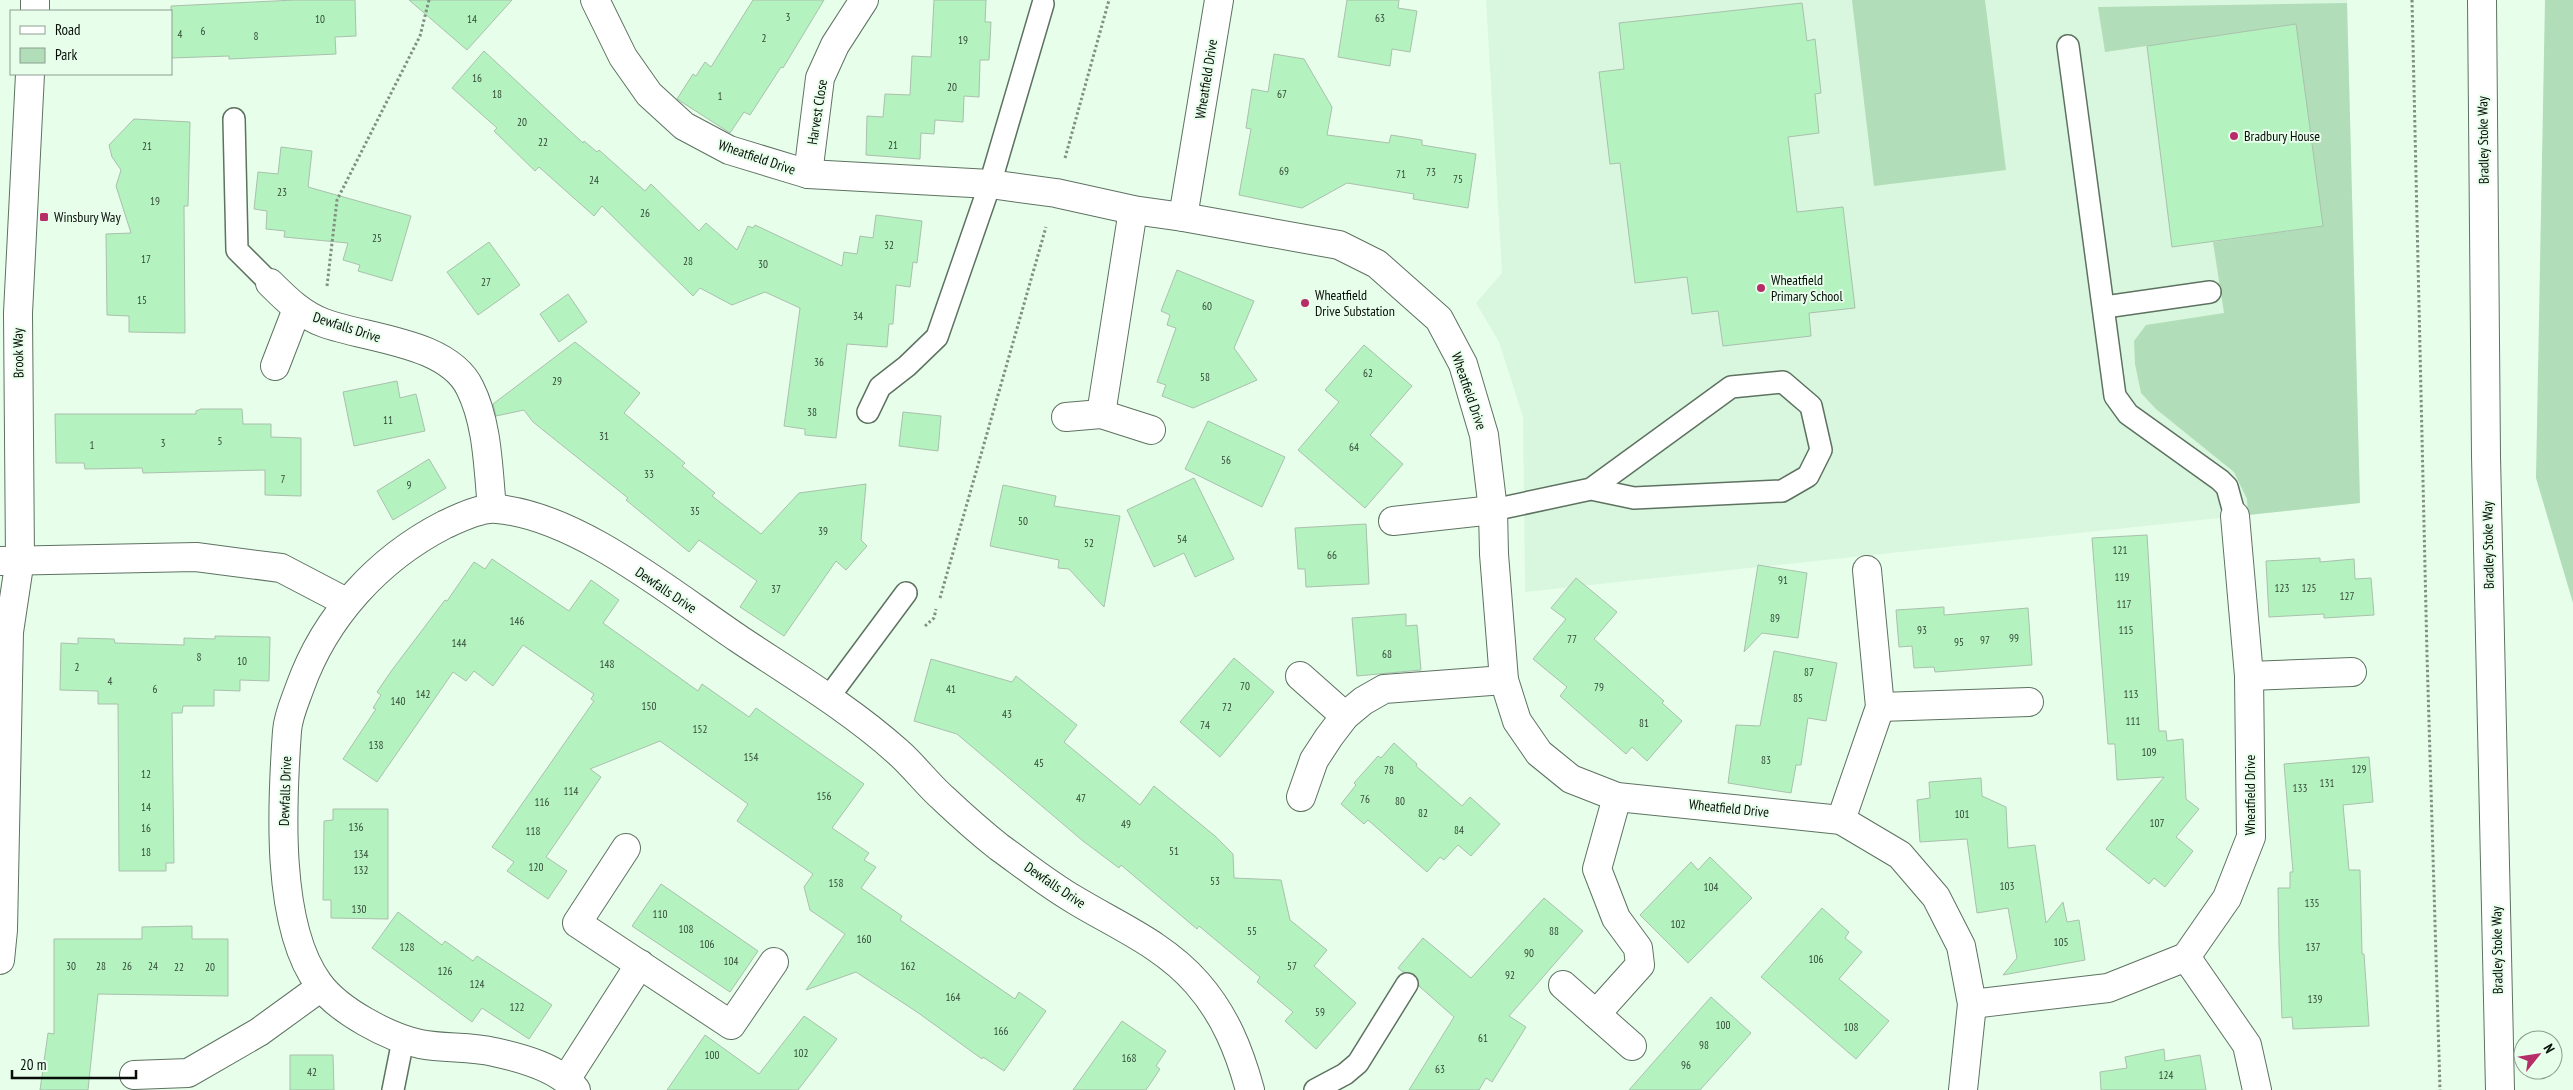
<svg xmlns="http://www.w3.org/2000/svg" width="2573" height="1090" font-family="'PT Sans Narrow',sans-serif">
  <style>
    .built { fill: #d9f7de }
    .green { fill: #b1ddb8 }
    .building { fill: #b4f2bf; stroke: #aac0ad }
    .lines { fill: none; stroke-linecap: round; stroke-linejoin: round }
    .lane-casing { stroke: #5e7261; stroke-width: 24 }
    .street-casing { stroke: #5e7261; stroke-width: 30 }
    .secondary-casing { stroke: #5e7261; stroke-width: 30 }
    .path { stroke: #819083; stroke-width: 3; stroke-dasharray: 2.5 2.5; stroke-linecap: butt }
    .lane { stroke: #fff; stroke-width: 21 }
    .street { stroke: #fff; stroke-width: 28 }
    .secondary { stroke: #fff; stroke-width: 28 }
    .poi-dot { fill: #b72d68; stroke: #e7feeb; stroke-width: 2 }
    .labels { text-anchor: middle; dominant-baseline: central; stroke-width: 4; stroke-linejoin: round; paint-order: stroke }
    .number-label { font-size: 11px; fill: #324736 }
    .street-label { font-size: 14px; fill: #070e08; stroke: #e7feeb }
    .poi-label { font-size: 14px; fill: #070e08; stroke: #e7feeb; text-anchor: start }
  </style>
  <rect width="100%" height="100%" fill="#e7feeb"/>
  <!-- built -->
  <polygon class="built" points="1486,0 2347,0 2360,503 1525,592 1523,417 1499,342 1476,303 1502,273"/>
  <!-- green -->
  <g class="green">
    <polygon points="1852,0 1985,0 2006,170 1874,186"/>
    <polygon points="2545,0 2573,0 2573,603 2536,478"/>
    <polygon points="2347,3 2360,503 2248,515 2247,499 2234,472 2156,409 2141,393 2135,364 2134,341 2146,325 2224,313 2213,242 2323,226 2296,24 2105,52 2098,7"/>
  </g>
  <!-- building -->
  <g class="building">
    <polygon points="295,0 355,0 356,36 335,37 336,54 229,59 229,56 171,58 171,6"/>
    <polygon points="409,0 512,0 467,50"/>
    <polygon points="753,0 824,0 783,68 781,67 750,115 744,112 730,133 677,99 693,74 696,76 705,62 711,67"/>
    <polygon points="934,0 986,0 985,22 991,22 989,60 980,60 979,97 964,96 963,122 935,120 934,134 921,133 920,159 866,155 867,116 883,117 885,94 910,95 912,56 931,57"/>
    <polygon points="1347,0 1399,0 1398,8 1417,11 1410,52 1392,49 1390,66 1338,57"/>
    <polygon points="1802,3 1807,41 1815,39 1821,93 1815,94 1819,133 1788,137 1797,212 1843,207 1855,308 1809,313 1811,336 1723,346 1718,311 1692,314 1687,277 1635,283 1620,163 1610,164 1599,72 1624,69 1619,23"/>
    <polygon points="2296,24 2323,226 2172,247 2147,46"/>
    <polygon points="484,51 583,143 584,141 597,152 599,150 645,191 651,184 699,231 706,223 737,250 748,226 753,228 755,225 842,266 844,252 857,254 860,236 873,238 876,215 922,221 917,263 913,262 910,287 896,285 893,324 889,324 887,347 847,344 836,438 805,435 805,429 784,426 800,308 765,292 732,305 700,288 693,296 602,206 594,216 539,167 535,171 494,131 497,128 452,88"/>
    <polygon points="1274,54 1304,59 1332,107 1327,135 1389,143 1391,135 1422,140 1422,145 1476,154 1468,208 1413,199 1414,194 1347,183 1302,208 1239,195 1251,129 1246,128 1252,89 1268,92"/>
    <polygon points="134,119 190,122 188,206 184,206 185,333 129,332 129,316 107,315 106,234 131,233 116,186 121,170 112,157 109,145"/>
    <polygon points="281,147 312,151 308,187 411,216 392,281 358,271 360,265 343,260 348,243 284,237 285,231 266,229 267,211 254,209 258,172 278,174"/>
    <polygon points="489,242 520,285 478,315 447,272"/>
    <polygon points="1177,270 1254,301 1234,348 1257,380 1193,408 1162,396 1166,385 1157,382 1176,328 1167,325 1170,315 1161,311"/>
    <polygon points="568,294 587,322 559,342 540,314"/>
    <polygon points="575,342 640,393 624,413 685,463 682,466 715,493 712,496 761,534 799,493 866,484 861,540 867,546 846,570 836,561 784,636 740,607 757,581 699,540 689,552 626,500 628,498 533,422 524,410 496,416 493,404"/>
    <polygon points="1364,345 1412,386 1370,435 1403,464 1365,508 1298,450 1339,402 1325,390"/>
    <polygon points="397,381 400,398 416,394 425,431 354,446 343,392"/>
    <polygon points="201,409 242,409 243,424 271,424 271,437 301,438 301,496 265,495 265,470 143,473 142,468 85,469 84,463 56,463 55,414 196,414 196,411"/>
    <polygon points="903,412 941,416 938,451 899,446"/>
    <polygon points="1208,421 1285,457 1262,507 1185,469"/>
    <polygon points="429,459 446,488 393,520 377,491"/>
    <polygon points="1194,478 1234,559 1195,577 1184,553 1154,567 1127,510"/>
    <polygon points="1003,485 1056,496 1054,506 1120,516 1104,607 1069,569 1058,568 1059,560 990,546"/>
    <polygon points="1366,524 1369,584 1306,587 1305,569 1298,569 1295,528"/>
    <polygon points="2147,535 2159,731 2166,731 2167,741 2183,739 2186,799 2199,809 2176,837 2193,851 2165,887 2154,878 2149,884 2106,849 2164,777 2117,780 2115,744 2108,744 2092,538"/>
    <polygon points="2320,558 2320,562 2354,559 2355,579 2371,578 2374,615 2324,618 2324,614 2269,617 2266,561"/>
    <polygon points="492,559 569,611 591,580 619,600 603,623 698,691 702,684 749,717 756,708 864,784 832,828 869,853 864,860 876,867 861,888 902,916 900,920 1015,999 1019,992 1046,1011 1004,1071 983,1057 982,1059 917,1012 856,972 806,990 845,934 810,910 804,887 813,874 737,821 748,804 660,741 590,769 601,777 546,857 567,871 548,899 507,871 514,862 492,847 594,701 591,699 594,694 523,645 493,686 474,671 466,681 453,672 377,782 343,759 376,709 373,708 381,695 377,692 392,670 445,600 447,601 474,562 485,569"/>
    <polygon points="1758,565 1807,573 1798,638 1762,633 1744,652"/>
    <polygon points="1576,578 1617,612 1594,639 1664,701 1662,703 1682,721 1647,761 1632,747 1626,754 1560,696 1567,687 1533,659 1566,619 1551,608"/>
    <polygon points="1944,607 1944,615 2028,608 2032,665 1935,672 1934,667 1914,668 1912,646 1899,647 1896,610"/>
    <polygon points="1406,614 1406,626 1417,625 1421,670 1357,676 1352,618"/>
    <polygon points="215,636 270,637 269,681 240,680 240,691 214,690 214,706 183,706 182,713 172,713 174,863 166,863 166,871 119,871 118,704 98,704 98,691 60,690 61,643 78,644 78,638 114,639 115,643 184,645 184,638 215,639"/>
    <polygon points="1774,651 1837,663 1826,721 1808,718 1801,765 1796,765 1791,793 1728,783 1736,725 1760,726"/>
    <polygon points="1234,658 1274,692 1220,757 1180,722"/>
    <polygon points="931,659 1012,682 1016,676 1077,725 1064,742 1140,805 1154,786 1215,836 1233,854 1234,878 1281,880 1290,920 1327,950 1314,966 1356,1003 1316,1049 1285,1021 1293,1012 1257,982 1260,977 1199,926 1197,929 1121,865 1119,868 1083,841 957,734 914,721"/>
    <polygon points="1394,743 1417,764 1416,766 1462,806 1470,797 1500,824 1471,856 1458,845 1444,860 1440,857 1427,872 1368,820 1364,824 1341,804 1356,785 1354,783 1378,756 1381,758"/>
    <polygon points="2369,757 2373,802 2343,805 2349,870 2360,870 2362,954 2364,954 2369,1026 2293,1029 2292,1017 2282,1018 2279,945 2278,888 2290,888 2290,872 2293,872 2284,764"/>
    <polygon points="1981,778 1982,796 2006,807 2008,848 2035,845 2046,923 2063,902 2067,922 2079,920 2085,960 2003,975 2017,958 2008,908 1977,913 1967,839 1920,842 1917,800 1930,798 1929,782"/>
    <polygon points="333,809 388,809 388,919 331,918 331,900 323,900 324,821 333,820"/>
    <polygon points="1710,857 1752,898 1688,963 1640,915 1691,862 1698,870"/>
    <polygon points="661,884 758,951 730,992 632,926"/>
    <polygon points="1544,898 1583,931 1509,1016 1526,1027 1492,1082 1486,1078 1479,1090 1409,1090 1454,1017 1419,986 1418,979 1414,974 1403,972 1398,968 1423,938 1471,978"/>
    <polygon points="1822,908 1849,932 1845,938 1862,952 1839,979 1889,1021 1856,1059 1761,977"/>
    <polygon points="398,912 442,945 445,941 473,961 477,956 552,1005 529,1039 482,1008 472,1022 372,948"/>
    <polygon points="192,926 192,939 228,939 228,996 98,994 88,1090 40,1090 48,1033 54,1034 54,939 142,939 142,927"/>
    <polygon points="1711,997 1751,1033 1700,1090 1629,1090"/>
    <polygon points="804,1016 837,1039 798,1090 667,1090 705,1035 759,1074"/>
    <polygon points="1122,1021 1166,1051 1156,1066 1160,1069 1146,1090 1073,1090"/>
    <polygon points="2164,1049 2165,1061 2200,1055 2206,1090 2101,1090 2100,1072 2127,1068 2125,1057"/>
    <polygon points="290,1055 333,1055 334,1090 290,1090"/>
  </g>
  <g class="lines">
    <!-- lane casing -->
    <g class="lane-casing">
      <g id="lane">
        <polyline points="2068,46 2115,396 2128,414 2220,480 2227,487 2235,516"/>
        <polyline points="234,119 237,250 270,283"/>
        <polyline points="2105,307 2210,292"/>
        <polyline points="868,412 880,387 907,366 937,337 990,184 1043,4"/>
        <polyline points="1493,510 1591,489 1731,387 1783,382 1811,406 1821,450 1808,476 1782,491 1634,498 1591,489"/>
        <polyline points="828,698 906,593"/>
        <polyline points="393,1090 403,1040"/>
        <polyline points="1315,1090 1345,1074 1358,1063 1407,984"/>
      </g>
    </g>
    <!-- street casing -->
    <g class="street-casing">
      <g id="street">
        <polyline points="595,0 623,57 649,94 684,126 729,150 808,174 990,184 1056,193 1133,210 1183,217 1339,245 1377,264 1439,319 1463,364 1484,435 1493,510 1494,554 1504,680 1517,721 1539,753 1571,779 1617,797 1841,820 1900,855 1936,897 1961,946 1972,1004 1963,1090"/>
        <polyline points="808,174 820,78 835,45 864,0"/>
        <polyline points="1133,210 1101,414 1151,430"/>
        <polyline points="1183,217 1219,0"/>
        <path d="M270,283C286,299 302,315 324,323C368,339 448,342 470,388C488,424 488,469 492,508"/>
        <polyline points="275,366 297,309"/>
        <polyline points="1066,417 1101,414"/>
        <polyline points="1393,521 1493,510"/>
        <polyline points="0,561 196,557 281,568 346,602"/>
        <polyline points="1300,676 1345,716"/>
        <polyline points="2249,676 2352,672"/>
        <polyline points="1880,707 2029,702"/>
        <polyline points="1301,797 1314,760 1329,737 1345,716 1363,701 1384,689 1504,680"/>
        <polyline points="1841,820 1880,707 1867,570"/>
        <polyline points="626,848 577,923 731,1025 774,962"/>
        <polyline points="2186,957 2247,1045 2257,1090"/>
        <polyline points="1563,985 1632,1046"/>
        <polyline points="1972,1004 2108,988 2186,957 2227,898 2251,837 2249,676 2235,516"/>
        <polyline points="1596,1014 1640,965 1638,948 1616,918 1597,869 1617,797"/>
        <polyline points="134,1075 188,1073 259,1032 321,987"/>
        <polyline points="567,1078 640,964"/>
        <path d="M576,1090C559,1068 522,1058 494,1052C470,1046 445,1049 420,1044C388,1037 339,1011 319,984C275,925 282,802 287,731C288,716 295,701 300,687C325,617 378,559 444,525C459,518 481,507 497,509C578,516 672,594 739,639C793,675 850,709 898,752C914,766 927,784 943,798C961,815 980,832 999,847C1024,865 1049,885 1075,900C1118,926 1164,945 1197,983C1225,1015 1239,1050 1250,1090"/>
      </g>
    </g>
    <!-- secondary casing -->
    <g class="secondary-casing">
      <g id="secondary">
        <polyline points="2482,0 2486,456 2500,1090"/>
        <polyline points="35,11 35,0"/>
        <polyline points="0,960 3,930 9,632 20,559 18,313 30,74"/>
      </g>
    </g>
    <!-- path -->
    <g class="path">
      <polyline points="2412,0 2427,655 2440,1090"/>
      <polyline points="1065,158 1109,0"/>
      <polyline points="327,286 337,200 420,36 429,0"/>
      <polyline points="940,598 1046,227"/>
      <polyline points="925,626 934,618 936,609"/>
    </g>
    <!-- lane -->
    <use href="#lane" class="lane"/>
    <!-- street -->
    <use href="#street" class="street"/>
    <!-- secondary -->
    <use href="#secondary" class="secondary"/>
  </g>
  <!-- markers -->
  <g class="poi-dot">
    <circle cx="2234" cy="136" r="5"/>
    <rect x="39" y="212" width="10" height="10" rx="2.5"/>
    <circle cx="1761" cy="288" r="5"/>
    <circle cx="1305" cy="303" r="5"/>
  </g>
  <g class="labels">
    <!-- number labels -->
    <g class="number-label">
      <text x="788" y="17">3</text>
      <text x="1380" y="18">63</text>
      <text x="320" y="19">10</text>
      <text x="472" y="19">14</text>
      <text x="203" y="31">6</text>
      <text x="180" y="34">4</text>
      <text x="256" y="36">8</text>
      <text x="764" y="38">2</text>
      <text x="963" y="40">19</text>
      <text x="477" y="78">16</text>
      <text x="952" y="87">20</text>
      <text x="497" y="94">18</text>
      <text x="1282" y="94">67</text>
      <text x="720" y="96">1</text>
      <text x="522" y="122">20</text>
      <text x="543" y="142">22</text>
      <text x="893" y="145">21</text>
      <text x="147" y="146">21</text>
      <text x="1284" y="171">69</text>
      <text x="1431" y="172">73</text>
      <text x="1401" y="174">71</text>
      <text x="1458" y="179">75</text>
      <text x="594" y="180">24</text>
      <text x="282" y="192">23</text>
      <text x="155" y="201">19</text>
      <text x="645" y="213">26</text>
      <text x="377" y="238">25</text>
      <text x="889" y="245">32</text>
      <text x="146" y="259">17</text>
      <text x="688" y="261">28</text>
      <text x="763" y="264">30</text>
      <text x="486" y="282">27</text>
      <text x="142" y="300">15</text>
      <text x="1207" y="306">60</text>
      <text x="858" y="316">34</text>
      <text x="819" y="362">36</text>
      <text x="1368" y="373">62</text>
      <text x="1205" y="377">58</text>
      <text x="557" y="381">29</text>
      <text x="812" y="412">38</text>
      <text x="388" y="420">11</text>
      <text x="604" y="436">31</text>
      <text x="220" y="441">5</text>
      <text x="163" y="443">3</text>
      <text x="92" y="445">1</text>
      <text x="1354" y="447">64</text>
      <text x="1226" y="460">56</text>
      <text x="649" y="474">33</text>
      <text x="283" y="479">7</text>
      <text x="409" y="485">9</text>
      <text x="695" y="511">35</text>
      <text x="1023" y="521">50</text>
      <text x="823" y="531">39</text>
      <text x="1182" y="539">54</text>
      <text x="1089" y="543">52</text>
      <text x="2120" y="550">121</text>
      <text x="1332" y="555">66</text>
      <text x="2122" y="577">119</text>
      <text x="1783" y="580">91</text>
      <text x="2282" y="588">123</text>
      <text x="2309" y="588">125</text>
      <text x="776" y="589">37</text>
      <text x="2347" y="596">127</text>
      <text x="2124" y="604">117</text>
      <text x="1775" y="618">89</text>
      <text x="517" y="621">146</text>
      <text x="1922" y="630">93</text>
      <text x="2126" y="630">115</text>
      <text x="2014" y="638">99</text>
      <text x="1572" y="639">77</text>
      <text x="1985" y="640">97</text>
      <text x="1959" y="642">95</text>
      <text x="459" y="643">144</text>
      <text x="1387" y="654">68</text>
      <text x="199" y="657">8</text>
      <text x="242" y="661">10</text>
      <text x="607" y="664">148</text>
      <text x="77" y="667">2</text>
      <text x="1809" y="672">87</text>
      <text x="110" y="681">4</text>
      <text x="1245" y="686">70</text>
      <text x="1599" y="687">79</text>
      <text x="155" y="689">6</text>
      <text x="951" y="689">41</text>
      <text x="423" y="694">142</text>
      <text x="2131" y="694">113</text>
      <text x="1798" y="698">85</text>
      <text x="398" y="701">140</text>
      <text x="649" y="706">150</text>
      <text x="1227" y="707">72</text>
      <text x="1007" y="714">43</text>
      <text x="2133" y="721">111</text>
      <text x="1644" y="723">81</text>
      <text x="1205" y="725">74</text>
      <text x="700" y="729">152</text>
      <text x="376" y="745">138</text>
      <text x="2149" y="752">109</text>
      <text x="751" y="757">154</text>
      <text x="1766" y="760">83</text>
      <text x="1039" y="763">45</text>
      <text x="2359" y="769">129</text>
      <text x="1389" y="770">78</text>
      <text x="146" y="774">12</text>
      <text x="2327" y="783">131</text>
      <text x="2300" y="788">133</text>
      <text x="571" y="791">114</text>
      <text x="824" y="796">156</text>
      <text x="1081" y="798">47</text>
      <text x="1365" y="799">76</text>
      <text x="1400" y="801">80</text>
      <text x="542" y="802">116</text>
      <text x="146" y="807">14</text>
      <text x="1423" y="813">82</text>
      <text x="1962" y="814">101</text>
      <text x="2157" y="823">107</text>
      <text x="1126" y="824">49</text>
      <text x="356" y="827">136</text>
      <text x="146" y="828">16</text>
      <text x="1459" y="830">84</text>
      <text x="533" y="831">118</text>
      <text x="1174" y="851">51</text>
      <text x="146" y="852">18</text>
      <text x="361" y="854">134</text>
      <text x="536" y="867">120</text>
      <text x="361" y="870">132</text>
      <text x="1215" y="881">53</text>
      <text x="836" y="883">158</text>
      <text x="2007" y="886">103</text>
      <text x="1711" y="887">104</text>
      <text x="2312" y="903">135</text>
      <text x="359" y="909">130</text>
      <text x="660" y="914">110</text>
      <text x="1678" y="924">102</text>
      <text x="686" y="929">108</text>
      <text x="1252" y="931">55</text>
      <text x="1554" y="931">88</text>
      <text x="864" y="939">160</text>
      <text x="2061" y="942">105</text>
      <text x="707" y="944">106</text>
      <text x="407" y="947">128</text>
      <text x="2313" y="947">137</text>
      <text x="1529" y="953">90</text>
      <text x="1816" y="959">106</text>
      <text x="731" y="961">104</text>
      <text x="71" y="966">30</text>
      <text x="101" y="966">28</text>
      <text x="127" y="966">26</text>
      <text x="153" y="966">24</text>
      <text x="908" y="966">162</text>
      <text x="1292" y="966">57</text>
      <text x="179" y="967">22</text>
      <text x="210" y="967">20</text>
      <text x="445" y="971">126</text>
      <text x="1510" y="975">92</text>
      <text x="477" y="984">124</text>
      <text x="953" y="997">164</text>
      <text x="2315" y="999">139</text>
      <text x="517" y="1007">122</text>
      <text x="1320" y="1012">59</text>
      <text x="1723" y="1025">100</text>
      <text x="1851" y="1027">108</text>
      <text x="1001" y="1031">166</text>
      <text x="1483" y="1038">61</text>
      <text x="1704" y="1045">98</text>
      <text x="801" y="1053">102</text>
      <text x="712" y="1055">100</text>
      <text x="1129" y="1058">168</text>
      <text x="1686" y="1065">96</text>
      <text x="1440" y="1069">63</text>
      <text x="312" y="1072">42</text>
      <text x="2166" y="1075">124</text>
    </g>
    <!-- street labels -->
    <g class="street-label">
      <text transform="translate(1206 79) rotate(-81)">Wheatfield Drive</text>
      <text transform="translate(817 112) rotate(-81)">Harvest Close</text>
      <text transform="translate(2483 140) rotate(-91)">Bradley Stoke Way</text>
      <text transform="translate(757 157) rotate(19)">Wheatfield Drive</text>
      <text transform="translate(347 327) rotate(18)">Dewfalls Drive</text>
      <text transform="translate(18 353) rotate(-91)">Brook Way</text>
      <text transform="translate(1469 391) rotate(71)">Wheatfield Drive</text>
      <text transform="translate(2488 545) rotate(-91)">Bradley Stoke Way</text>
      <text transform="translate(666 590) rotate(34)">Dewfalls Drive</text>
      <text transform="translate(285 791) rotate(-88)">Dewfalls Drive</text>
      <text transform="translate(2250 795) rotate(-90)">Wheatfield Drive</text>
      <text transform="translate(1729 808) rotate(6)">Wheatfield Drive</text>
      <text transform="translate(1055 885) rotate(34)">Dewfalls Drive</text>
      <text transform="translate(2497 950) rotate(-91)">Bradley Stoke Way</text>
    </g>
    <!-- poi labels -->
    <g class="poi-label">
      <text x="2244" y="136">Bradbury House</text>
      <text x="54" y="217">Winsbury Way</text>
      <text x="1771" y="280">Wheatfield<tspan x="1771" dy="16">Primary School</tspan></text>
      <text x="1315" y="295">Wheatfield<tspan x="1315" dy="16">Drive Substation</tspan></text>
    </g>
  </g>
  <!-- legend -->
  <rect x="10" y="10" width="162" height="65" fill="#e7feeb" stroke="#8d9e90"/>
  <rect x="20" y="26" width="25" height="8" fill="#ffffff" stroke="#8d9e90"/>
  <text x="55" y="35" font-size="15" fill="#070e08">Road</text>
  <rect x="20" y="48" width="25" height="15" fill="#b1ddb8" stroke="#8d9e90"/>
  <text x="55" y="60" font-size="15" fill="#070e08">Park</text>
  <!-- north arrow -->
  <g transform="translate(2538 1055) rotate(60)"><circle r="24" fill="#e7feeb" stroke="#8d9e90"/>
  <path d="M0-4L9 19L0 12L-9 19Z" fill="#b72d68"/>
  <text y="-8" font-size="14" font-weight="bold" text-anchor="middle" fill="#070e08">N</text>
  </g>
  <!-- scale -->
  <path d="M12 1070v8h124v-8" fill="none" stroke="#070e08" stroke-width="2.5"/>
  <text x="20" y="1070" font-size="15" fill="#070e08" stroke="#e7feeb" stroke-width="4" paint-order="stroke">20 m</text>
</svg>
